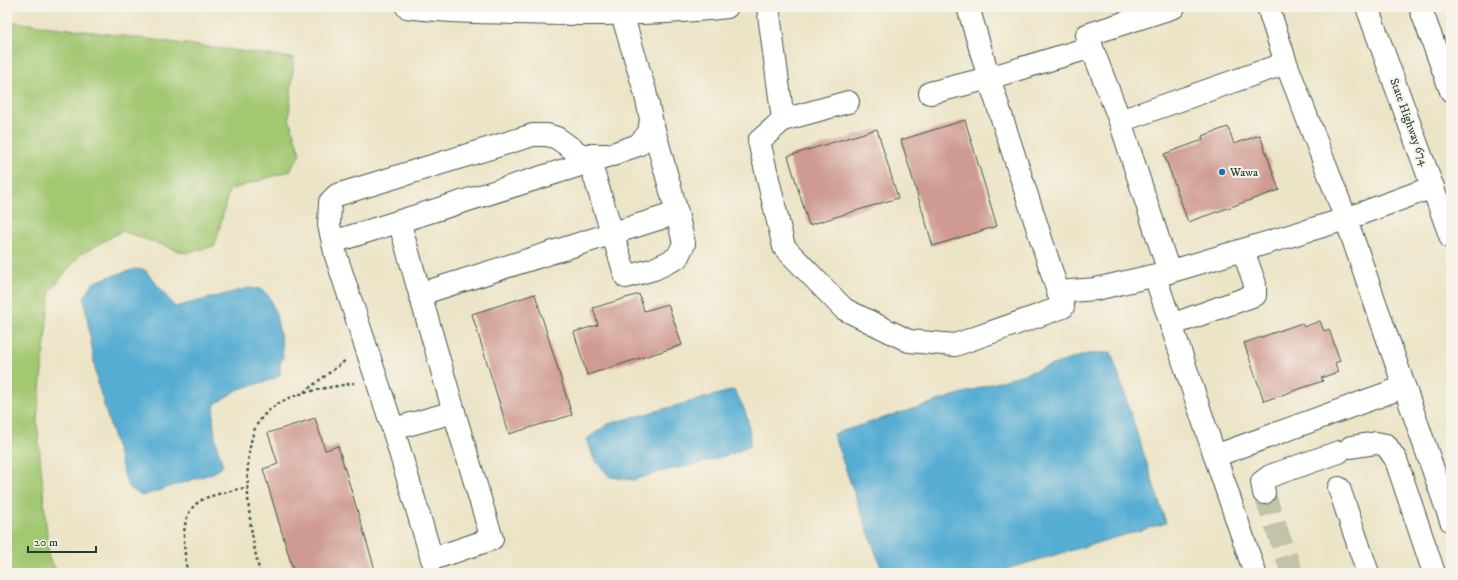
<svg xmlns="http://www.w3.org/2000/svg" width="1458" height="580" font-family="'IM FELL DW Pica',serif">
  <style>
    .green { fill: #a3c872; stroke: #618253 }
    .water { fill: #56add3; stroke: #3a7584 }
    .building { fill: #cf9a91 }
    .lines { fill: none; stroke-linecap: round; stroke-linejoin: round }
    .minor-tunnel { stroke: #c3c3a9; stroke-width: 22; stroke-dasharray: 22 11; stroke-linecap: butt }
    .minor-casing { stroke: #3e564a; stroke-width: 24 }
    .major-casing { stroke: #3e564a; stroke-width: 24 }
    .path { stroke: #3e564a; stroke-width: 2.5; stroke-dasharray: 3 3; stroke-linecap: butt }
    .minor { stroke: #fff; stroke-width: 22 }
    .major { stroke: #fff; stroke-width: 22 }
    .poi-dot { fill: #1f6fb2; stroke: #f7f3e8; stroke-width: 1.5 }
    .labels { text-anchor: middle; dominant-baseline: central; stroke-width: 4; stroke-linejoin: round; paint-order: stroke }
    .street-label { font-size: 12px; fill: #1f3d34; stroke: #f7f3e8 }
    .poi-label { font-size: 12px; fill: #1f3d34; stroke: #f7f3e8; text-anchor: start }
  </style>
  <rect width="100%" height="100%" fill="#f7f3e8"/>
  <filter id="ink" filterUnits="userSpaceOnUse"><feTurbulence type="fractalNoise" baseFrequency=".025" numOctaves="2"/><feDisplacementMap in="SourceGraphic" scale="8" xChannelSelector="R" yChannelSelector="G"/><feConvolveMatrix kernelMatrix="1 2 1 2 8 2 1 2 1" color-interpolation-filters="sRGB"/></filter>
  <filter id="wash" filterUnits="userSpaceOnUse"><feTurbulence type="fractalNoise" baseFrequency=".012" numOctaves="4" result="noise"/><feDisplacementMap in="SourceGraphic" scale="16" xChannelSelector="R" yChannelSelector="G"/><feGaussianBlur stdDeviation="0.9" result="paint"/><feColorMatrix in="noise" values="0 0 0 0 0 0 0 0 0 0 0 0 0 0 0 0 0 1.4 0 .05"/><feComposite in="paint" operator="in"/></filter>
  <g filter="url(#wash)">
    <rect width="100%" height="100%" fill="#ece4c6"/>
    <!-- green -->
    <polygon class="green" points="7,21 294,58 289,118 300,154 290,171 229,190 215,246 185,253 122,231 80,255 50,291 37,420 49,559 59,573 7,573"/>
    <!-- water -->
    <g class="water">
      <path d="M136,269L145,270L175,307L249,288L260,289L269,296L276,315L282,344L283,357L280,364V375L274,379L239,389L215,404C210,424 217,447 223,466L213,473L142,496L128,487L97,381L84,298L93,283L111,276Z"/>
      <polygon points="1111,352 1166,523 993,573 883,573 833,434 1087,354"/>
      <path d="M734,390C747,411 750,422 750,446L737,452L701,463L664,471L634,480L610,477L594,459L587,439L608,424Z"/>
    </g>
    <g id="blocks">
      <!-- building -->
      <g class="building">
        <polygon points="965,120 997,226 933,246 901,140"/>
        <polygon points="1228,127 1234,144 1260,135 1279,190 1188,222 1164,154 1203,140 1202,136"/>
        <polygon points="877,129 898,198 809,225 788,156"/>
        <polygon points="535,294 572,415 509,434 472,314"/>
        <polygon points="639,294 644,311 668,304 682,345 587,375 574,332 598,325 593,308"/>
        <polygon points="1320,321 1324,331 1329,329 1340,361 1335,363 1338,372 1321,378 1323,381 1264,401 1244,343 1302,323 1304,327"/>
        <polygon points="315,418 325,450 338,446 376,573 294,573 263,469 278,464 268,433"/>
      </g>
    </g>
  </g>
  <g filter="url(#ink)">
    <use href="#blocks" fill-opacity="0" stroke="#3e564a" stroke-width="1"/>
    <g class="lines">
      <!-- minor-tunnel -->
      <polyline class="minor-tunnel" points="1264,493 1292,573"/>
      <!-- minor casing -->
      <g class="minor-casing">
        <g id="minor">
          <polyline points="768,7 783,120 759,141 784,247 844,309 909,341 955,345 1063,307 989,78 968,7"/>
          <polyline points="1268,7 1286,63 1346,219 1451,521"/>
          <polyline points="930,93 989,78 1092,47"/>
          <polyline points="783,120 848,102"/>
          <polyline points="1120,121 1286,63"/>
          <polyline points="590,162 626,277 654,269 677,258 684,244 677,213 651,119"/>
          <polyline points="333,242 590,162 638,145 649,133 651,119 645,91 622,14 624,7"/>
          <polyline points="1169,272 1120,121 1087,35 1174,7"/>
          <polyline points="1155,276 1215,456 1404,387"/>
          <polyline points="1058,292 1096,289 1169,272 1346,219 1433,187"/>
          <polyline points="420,294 677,213"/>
          <polyline points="1171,325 1255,295 1255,284 1243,250"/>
          <polyline points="454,412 492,539 432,559 393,429 336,256 329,225 330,202 337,195 533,135 547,135 557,138 581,155 613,155"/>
          <polyline points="393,429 454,412 399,221"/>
          <polyline points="1351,447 1376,443 1386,445 1396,460 1434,573"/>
          <polyline points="1215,456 1255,573"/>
          <polyline points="1339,488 1368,573"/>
          <polyline points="1264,493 1262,482 1270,476 1339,452"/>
        </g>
      </g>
      <!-- major casing -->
      <g class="major-casing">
        <g id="major">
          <path d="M407,7C443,12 480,12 517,13C587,15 657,15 727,7"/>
          <polyline points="1367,7 1451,238"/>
          <polyline points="1420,7 1451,91"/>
        </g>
      </g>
      <!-- path -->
      <g class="path">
        <polyline points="304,392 346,360"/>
        <path d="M187,573C185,549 177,516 200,501C208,495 237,490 248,487"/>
        <path d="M260,573C250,534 241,470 254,431C257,422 265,413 273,407C295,391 328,388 354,383"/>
      </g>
      <!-- minor -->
      <use href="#minor" class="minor"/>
      <!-- major -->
      <use href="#major" class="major"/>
    </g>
  </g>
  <!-- markers -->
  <circle class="poi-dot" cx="1222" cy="172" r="4"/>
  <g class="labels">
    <!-- street labels -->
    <g class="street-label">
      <text transform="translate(1409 122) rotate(70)">State Highway 674</text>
    </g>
    <!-- poi labels -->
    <g class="poi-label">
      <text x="1230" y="172">Wawa</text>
    </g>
  </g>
  <!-- margin -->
  <rect width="1458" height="580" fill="none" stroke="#f7f3e8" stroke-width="24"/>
  <!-- scale -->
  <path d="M28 546v6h68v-6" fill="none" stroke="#1f3d34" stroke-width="2"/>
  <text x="34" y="546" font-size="12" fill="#1f3d34" stroke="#f7f3e8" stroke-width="3" paint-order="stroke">20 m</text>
</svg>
